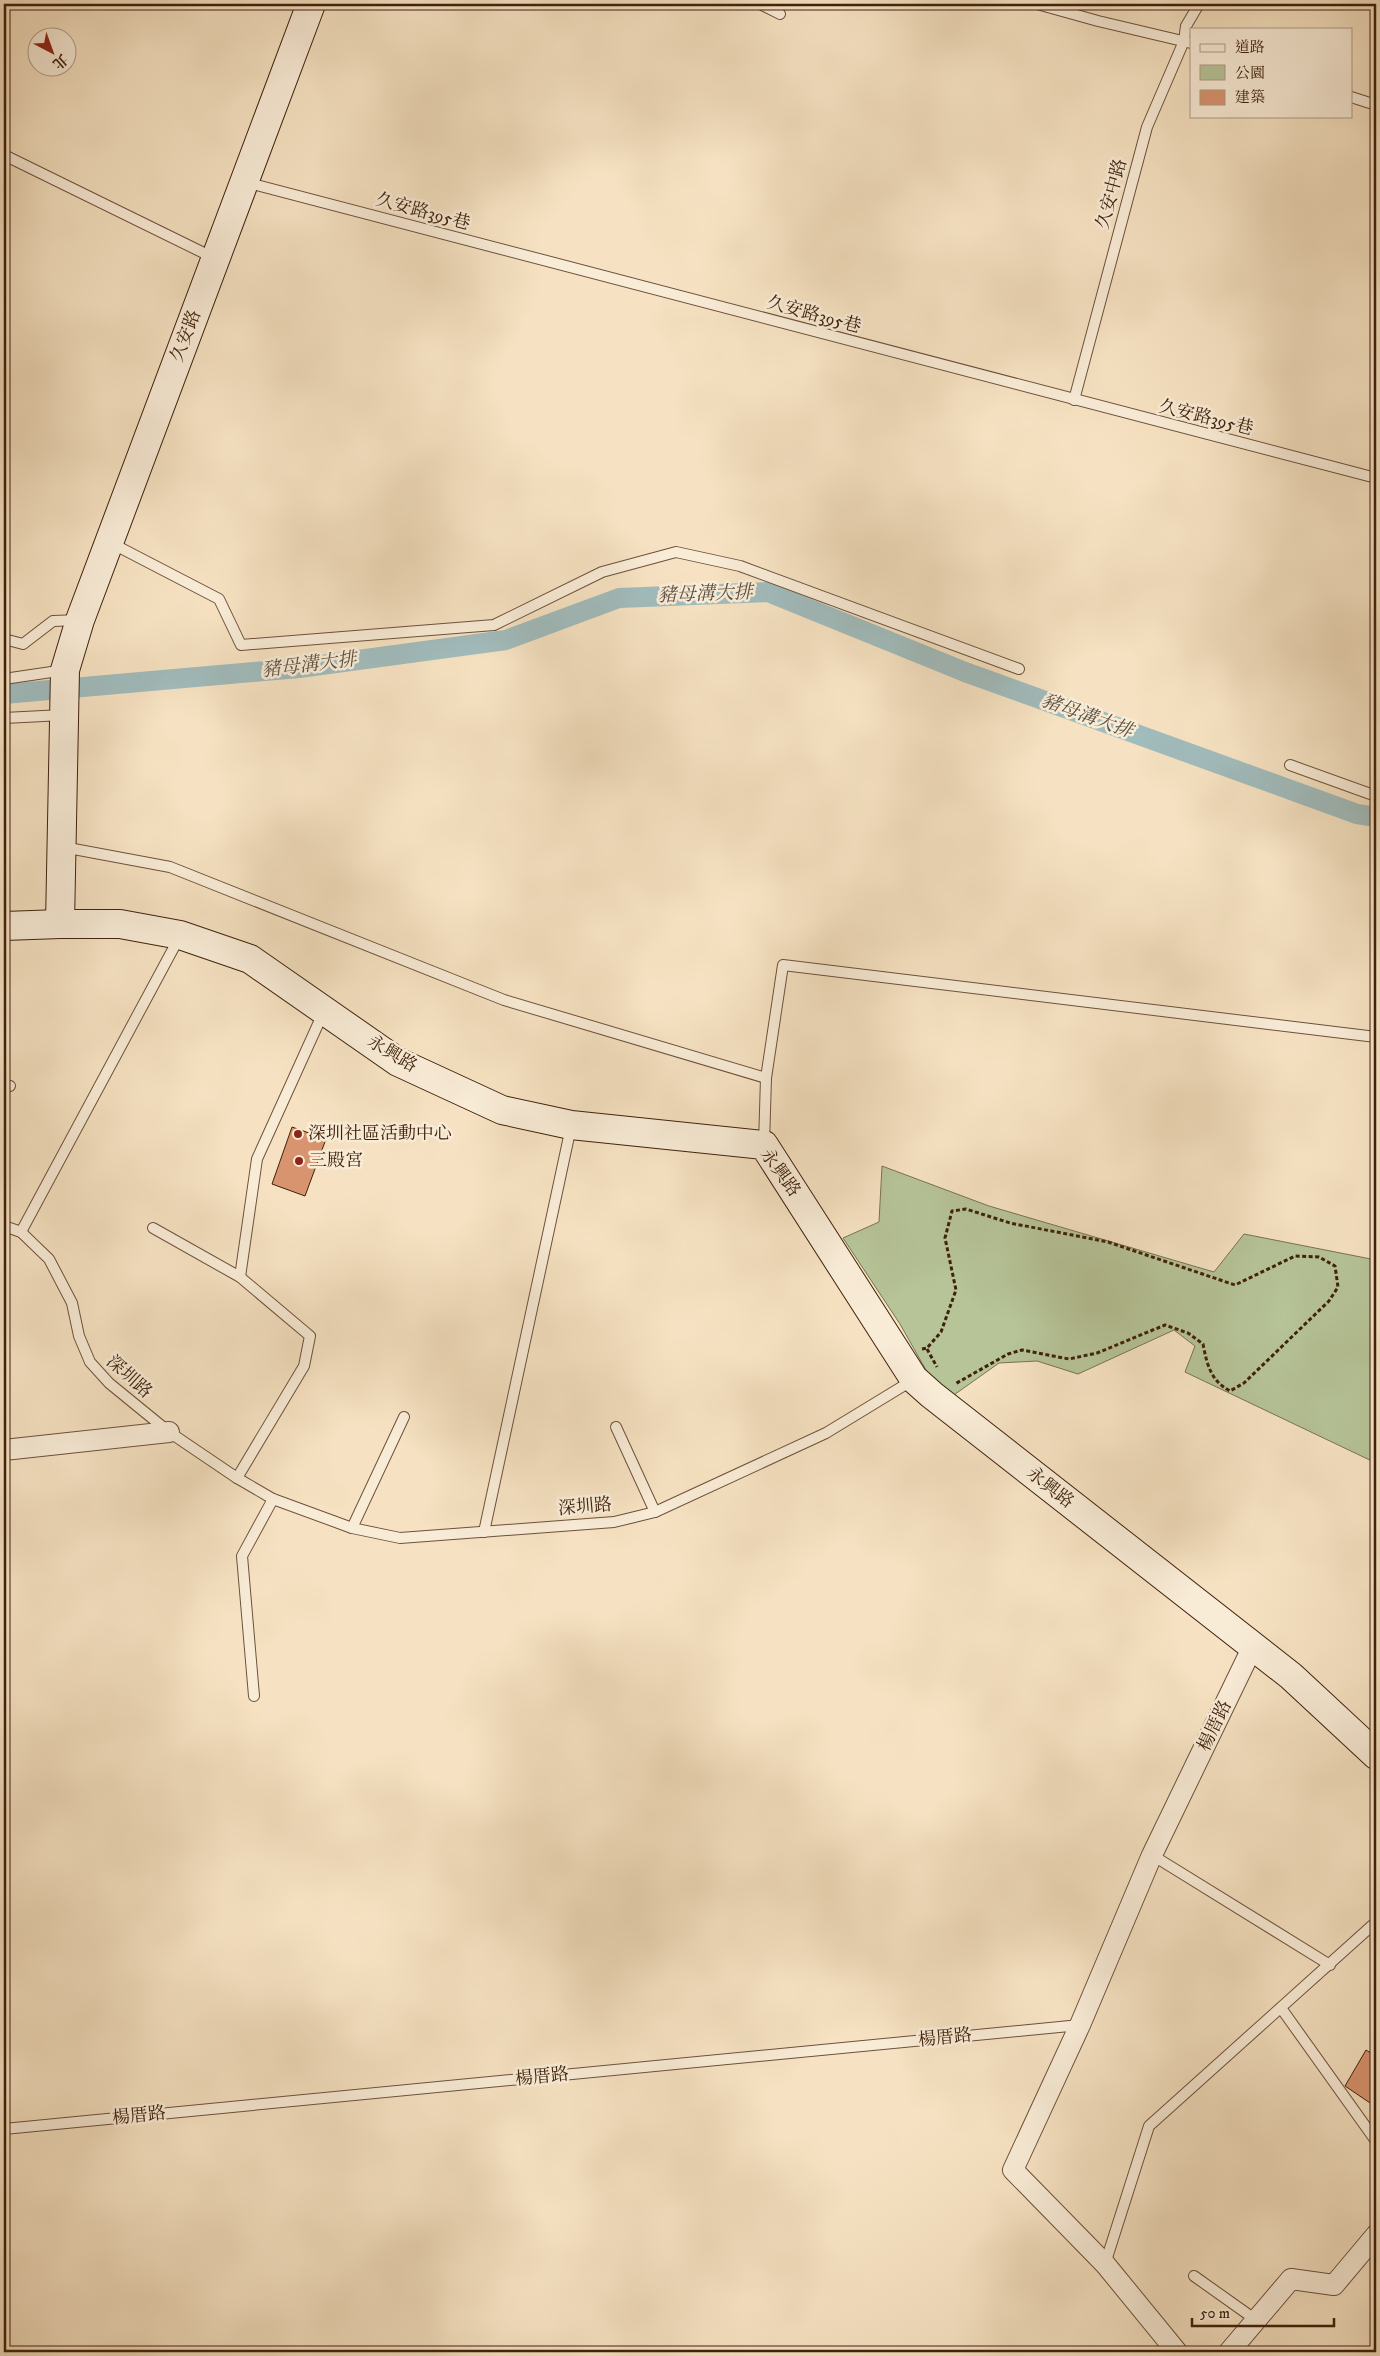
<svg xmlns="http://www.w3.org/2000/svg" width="1380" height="2356" font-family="'IM FELL DW Pica','Noto Serif TC',serif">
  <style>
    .green { fill: #b6c498; stroke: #7a7252 }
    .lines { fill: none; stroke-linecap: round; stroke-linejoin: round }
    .canal { stroke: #a1bcbd; stroke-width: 20 }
    .building { fill: #d8946f; stroke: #3f210c }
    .lane-casing { stroke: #6d513a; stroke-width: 12 }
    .street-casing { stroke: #6d513a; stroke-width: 22 }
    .secondary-casing { stroke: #3f210c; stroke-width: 30 }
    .path { stroke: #3f210c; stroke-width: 3; stroke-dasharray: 4 2.5; stroke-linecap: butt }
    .lane { stroke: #f9ecd7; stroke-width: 10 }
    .street { stroke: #f9ecd7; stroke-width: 20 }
    .secondary { stroke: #f9ecd7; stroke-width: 28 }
    .poi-dot { fill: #8f2418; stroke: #f9ecd7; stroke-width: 2 }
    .labels { text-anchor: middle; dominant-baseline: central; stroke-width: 5; stroke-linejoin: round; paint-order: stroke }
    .street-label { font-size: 18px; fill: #3f210c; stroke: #f9ecd7 }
    .poi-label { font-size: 18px; fill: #3f210c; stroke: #f9ecd7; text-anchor: start }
    .water-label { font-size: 19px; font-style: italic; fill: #5c5041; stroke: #f9ecd7 }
  </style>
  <rect width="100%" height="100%" fill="#f6e2c2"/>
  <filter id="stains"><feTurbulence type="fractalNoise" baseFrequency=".004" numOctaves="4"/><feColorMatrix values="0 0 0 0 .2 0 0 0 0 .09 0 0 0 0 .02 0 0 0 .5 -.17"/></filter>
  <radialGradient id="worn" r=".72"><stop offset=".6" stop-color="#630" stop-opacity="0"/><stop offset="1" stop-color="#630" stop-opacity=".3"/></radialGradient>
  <!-- green -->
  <polygon class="green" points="882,1166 989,1206 1214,1272 1244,1234 1376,1260 1376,1463 1185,1372 1195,1346 1174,1330 1078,1374 1037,1361 999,1363 944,1402 900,1324 843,1238 879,1222"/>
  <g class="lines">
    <!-- canal -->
    <polyline class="canal" points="4,694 299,668 506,640 619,598 768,592 965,672 1357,814 1376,817"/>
  </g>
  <!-- building -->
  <g class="building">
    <polygon points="292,1127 326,1139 305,1196 272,1184"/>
    <polygon points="1366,2050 1374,2055 1376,2051 1376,2107 1345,2086"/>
  </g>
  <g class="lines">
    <!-- lane casing -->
    <g class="lane-casing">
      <g id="lane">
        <polyline points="760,4 780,14"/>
        <polyline points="1037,4 1098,21 1191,43"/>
        <polyline points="1351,97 1376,105"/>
        <polyline points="4,155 214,258"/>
        <polyline points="245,182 1376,478"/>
        <polyline points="1074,400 1147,127 1184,41 1186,26 1199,4"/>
        <polyline points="111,543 219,599 241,645 494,625 602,572 676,552 740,566 1019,669"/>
        <polyline points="4,639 23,644 53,621 79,620"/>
        <polyline points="4,679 65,670"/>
        <polyline points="4,718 63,715"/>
        <polyline points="1290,765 1376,796"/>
        <polyline points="63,847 170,867 504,1000 766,1078"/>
        <polyline points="4,1085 10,1086"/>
        <polyline points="764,1144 766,1078 783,965 1376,1037"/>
        <polyline points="4,1226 21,1232 49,1259 72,1303 79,1336 90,1362 109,1383 169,1432 237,1478 273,1499 352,1528 400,1538 614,1522 655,1512 826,1433 913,1380"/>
        <polyline points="153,1228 240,1277 310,1336 304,1366 237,1478"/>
        <polyline points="21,1232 180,936"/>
        <polyline points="240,1277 257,1159 324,1011"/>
        <polyline points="616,1427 655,1512"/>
        <polyline points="352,1528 404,1417"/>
        <polyline points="484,1532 571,1127"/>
        <polyline points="254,1696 242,1556 273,1499"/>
        <polyline points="1152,1855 1330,1965"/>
        <polyline points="1281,2008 1376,2141"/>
        <polyline points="4,2129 1080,2025"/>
        <polyline points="1105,2264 1149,2126 1376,1922"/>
        <polyline points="1194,2276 1256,2320"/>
      </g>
    </g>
    <!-- street casing -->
    <g class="street-casing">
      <g id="street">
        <polyline points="4,1450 169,1432"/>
        <polyline points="1177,2352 1105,2264 1013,2170 1080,2025 1152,1855 1253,1646"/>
        <polyline points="1229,2352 1291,2279 1334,2285 1376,2235"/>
      </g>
    </g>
    <!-- secondary casing -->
    <g class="secondary-casing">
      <g id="secondary">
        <polyline points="60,924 65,670 80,620 311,4"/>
        <polyline points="4,926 60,924 120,924 180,935 250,959 398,1062 502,1110 571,1125 764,1145 914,1379 932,1395 1291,1676 1376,1755"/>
      </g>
    </g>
    <!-- path -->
    <g class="path">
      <path d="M922,1349L927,1348L941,1332L956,1290L945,1238L952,1211L966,1209L1010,1223L1108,1242L1235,1285L1295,1256L1319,1257L1335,1266L1338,1287L1329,1301L1244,1383L1230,1391C1211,1381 1207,1365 1203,1344L1188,1333L1165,1325L1097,1353L1069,1359L1022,1350L1008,1354L955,1384"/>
      <polyline points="927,1349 937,1367"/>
    </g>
    <!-- lane -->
    <use href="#lane" class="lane"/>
    <!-- street -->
    <use href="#street" class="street"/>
    <!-- secondary -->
    <use href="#secondary" class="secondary"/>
  </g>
  <!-- markers -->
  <g class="poi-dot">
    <circle cx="298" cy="1134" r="5"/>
    <circle cx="299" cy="1161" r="5"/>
  </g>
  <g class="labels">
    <!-- street labels -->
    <g class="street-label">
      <text transform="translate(1112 194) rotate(-75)">久安中路</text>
      <text transform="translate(423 212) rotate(15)">久安路395巷</text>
      <text transform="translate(814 315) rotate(15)">久安路395巷</text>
      <text transform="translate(186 336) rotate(-69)">久安路</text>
      <text transform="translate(1206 418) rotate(14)">久安路395巷</text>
      <text transform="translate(392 1054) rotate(31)">永興路</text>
      <text transform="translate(780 1173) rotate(54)">永興路</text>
      <text transform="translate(129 1377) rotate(42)">深圳路</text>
      <text transform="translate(1050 1488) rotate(38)">永興路</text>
      <text transform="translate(585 1507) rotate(-5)">深圳路</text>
      <text transform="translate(1215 1726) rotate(-64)">楊厝路</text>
      <text transform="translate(945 2038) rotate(-6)">楊厝路</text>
      <text transform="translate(542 2077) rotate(-6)">楊厝路</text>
      <text transform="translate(139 2116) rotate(-6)">楊厝路</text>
    </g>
    <!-- poi labels -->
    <g class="poi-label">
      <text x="308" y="1134">深圳社區活動中心</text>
      <text x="309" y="1161">三殿宮</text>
    </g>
    <!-- water labels -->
    <g class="water-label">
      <text transform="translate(705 594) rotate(-2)">豬母溝大排</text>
      <text transform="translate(309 665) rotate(-7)">豬母溝大排</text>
      <text transform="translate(1087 716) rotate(20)">豬母溝大排</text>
    </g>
  </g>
  <!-- margin -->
  <rect width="1380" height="2356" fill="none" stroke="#f6e2c2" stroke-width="20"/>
  <rect x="5" y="5" width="1370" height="2346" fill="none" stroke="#3f210c" stroke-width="2.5"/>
  <rect x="10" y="10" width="1360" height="2336" fill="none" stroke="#3f210c"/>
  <!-- legend -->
  <rect x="1190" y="28" width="162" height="90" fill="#f9ecd7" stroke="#af9b86"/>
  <rect x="1200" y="44" width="25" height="8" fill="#f9ecd7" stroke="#af9b86"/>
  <text x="1235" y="52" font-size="15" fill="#3f210c">道路</text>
  <rect x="1200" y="65" width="25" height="15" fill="#b6c498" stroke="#af9b86"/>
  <text x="1235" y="78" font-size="15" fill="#3f210c">公園</text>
  <rect x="1200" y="90" width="25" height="15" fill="#d8946f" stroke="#af9b86"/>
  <text x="1235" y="102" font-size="15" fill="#3f210c">建築</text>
  <!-- north arrow -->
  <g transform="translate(52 52) rotate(139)"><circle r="24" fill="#f9ecd7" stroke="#af9b86"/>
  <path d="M0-4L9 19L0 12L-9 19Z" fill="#8f2418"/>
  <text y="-8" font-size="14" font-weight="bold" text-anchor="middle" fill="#3f210c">北</text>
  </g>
  <!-- scale -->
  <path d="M1192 2318v8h142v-8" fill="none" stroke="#3f210c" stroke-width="2.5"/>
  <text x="1200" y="2318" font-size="15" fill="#3f210c" stroke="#f9ecd7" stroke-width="4" paint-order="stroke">50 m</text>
  <rect width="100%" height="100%" filter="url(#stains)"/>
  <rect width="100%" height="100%" fill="url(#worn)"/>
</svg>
